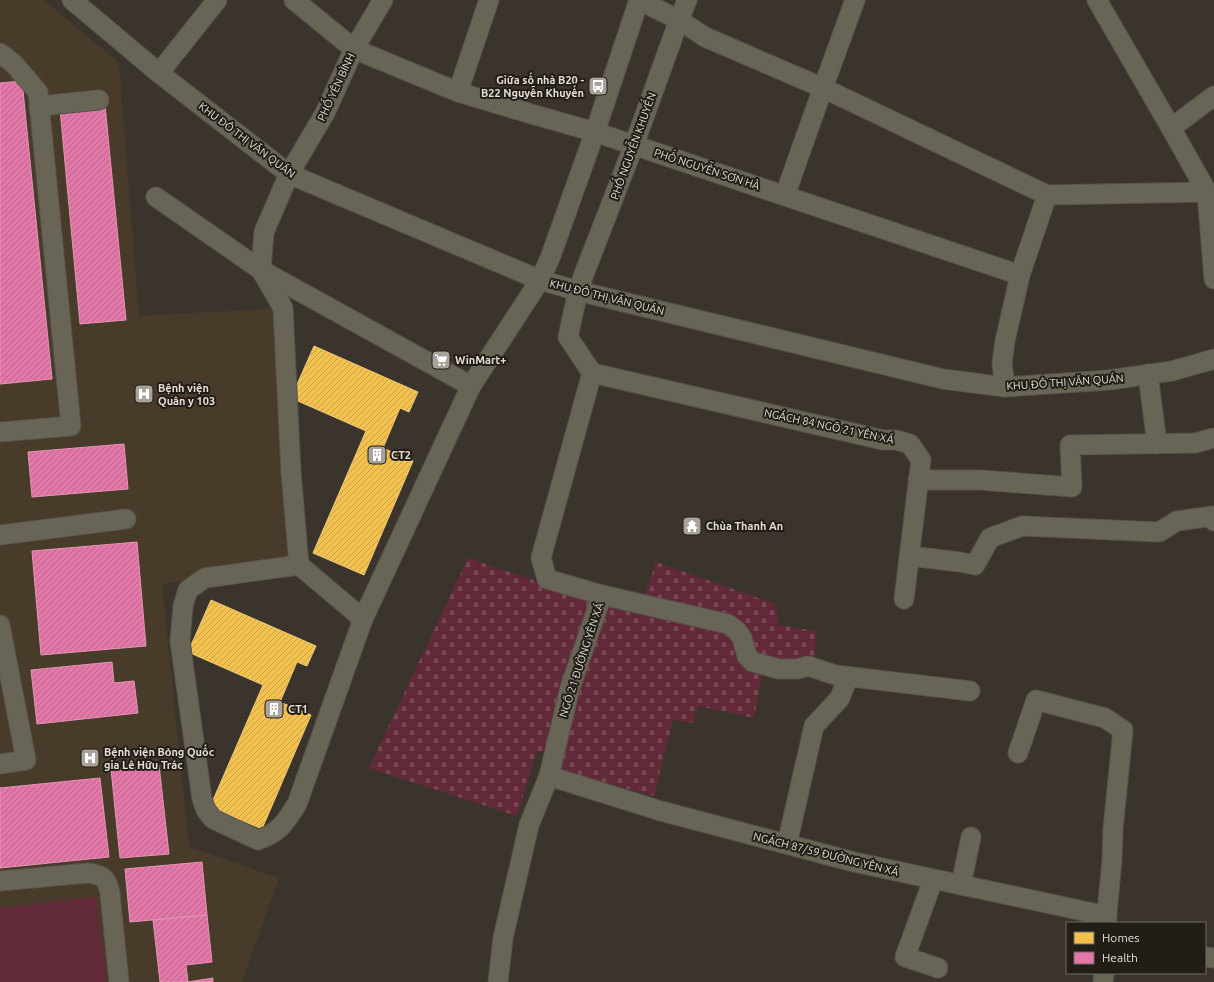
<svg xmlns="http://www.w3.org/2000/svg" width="1214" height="982" font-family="Ubuntu,sans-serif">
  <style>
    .built { fill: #493b2a }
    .cemetery { fill: url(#cemetery-stones) }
    .pitch { fill: #622a38 }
    .homes { fill: url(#homes-hatch); stroke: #eeca77 }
    .health { fill: url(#health-hatch); stroke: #e496b6 }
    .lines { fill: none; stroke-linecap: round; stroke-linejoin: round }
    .minor-casing { stroke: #58534c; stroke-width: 21 }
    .minor { stroke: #686556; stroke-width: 19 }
    .labels { text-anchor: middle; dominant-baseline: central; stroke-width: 4; stroke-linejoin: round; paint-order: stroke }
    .poi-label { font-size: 11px; font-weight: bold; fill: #e5ded6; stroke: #221d17; text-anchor: start }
    .street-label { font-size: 11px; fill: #e5ded6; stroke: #221d17 }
  </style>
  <defs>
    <pattern id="cemetery-stones" width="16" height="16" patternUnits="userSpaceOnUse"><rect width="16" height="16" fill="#622a38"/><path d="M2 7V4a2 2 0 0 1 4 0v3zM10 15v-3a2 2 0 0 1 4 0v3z" fill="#784854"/></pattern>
    <pattern id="homes-hatch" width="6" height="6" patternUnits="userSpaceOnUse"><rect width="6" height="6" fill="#f2c14e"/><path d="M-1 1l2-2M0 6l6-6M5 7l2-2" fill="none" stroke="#c7a24a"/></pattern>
    <pattern id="health-hatch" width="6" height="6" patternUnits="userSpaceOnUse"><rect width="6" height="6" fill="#e377a8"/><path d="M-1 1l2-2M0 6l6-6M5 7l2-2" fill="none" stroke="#b46789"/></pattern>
  </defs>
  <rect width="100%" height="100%" fill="#3a342d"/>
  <!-- built -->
  <polygon class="built" points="0,0 44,0 119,63 139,316 283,308 299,565 162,584 189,847 279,878 242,982 0,982"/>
  <!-- cemetery -->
  <g class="cemetery">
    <polygon points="468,558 592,600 552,718 551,742 548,754 537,750 517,816 369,768"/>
    <polygon points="656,562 775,604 779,625 816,631 814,664 763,668 754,718 698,706 693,723 673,720 654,796 555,769 582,673 608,601 643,601"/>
  </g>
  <!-- pitch -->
  <polygon class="pitch" points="96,897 107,982 0,982 0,908"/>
  <!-- homes -->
  <g class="homes">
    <polygon points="314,346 418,392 409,412 400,408 383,448 413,461 364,575 313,553 366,431 291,398"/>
    <polygon points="211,600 316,646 307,666 297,662 280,702 311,715 262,829 210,807 263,685 188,652"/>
  </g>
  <!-- health -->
  <g class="health">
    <polygon points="22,81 52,379 0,384 0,83"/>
    <polygon points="105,105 126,320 80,324 60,109"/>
    <polygon points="124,444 128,489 32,497 28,452"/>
    <polygon points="137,542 146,646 41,655 32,551"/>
    <polygon points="112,662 114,683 134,681 138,713 37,724 31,670"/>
    <polygon points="159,765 169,854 120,858 111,769"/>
    <polygon points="100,778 109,857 0,868 0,788"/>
    <polygon points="202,862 207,915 130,922 125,869"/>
    <polygon points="207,915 212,962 186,965 188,982 160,982 153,920"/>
    <polygon points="213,978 213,982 186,982 188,982"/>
  </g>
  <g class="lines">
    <!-- minor casing -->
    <g class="minor-casing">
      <g id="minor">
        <polyline points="72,0 159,73 289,174 540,280 578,291 943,379 1005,387 1109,380 1172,371 1214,359"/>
        <polyline points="294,0 354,49 458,92 528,113 595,132 1020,275"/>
        <polyline points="1097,0 1171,128 1207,192 1214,279"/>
        <polyline points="0,53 14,64 38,92 71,426 0,432"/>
        <polyline points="159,73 217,0"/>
        <polyline points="458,92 489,0"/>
        <polyline points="39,106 99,100"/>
        <polyline points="1171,128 1214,96"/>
        <polyline points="785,195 823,88 855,0"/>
        <polyline points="156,197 261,270 471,386"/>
        <polyline points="592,373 883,440 896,440 910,444 921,460 904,599"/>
        <polyline points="1148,374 1157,444"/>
        <polyline points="1005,387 1002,363 1005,341 1020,275 1047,195"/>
        <polyline points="918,480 980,480 1072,487 1070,445 1195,443 1214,438"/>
        <polyline points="0,535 126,519"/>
        <polyline points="909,556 960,562 975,565 990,538 1022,526 1159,532 1177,521 1213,516 1214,521"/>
        <path d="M299,565L205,578L188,590L183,606L180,641L202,799L206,810L213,819L258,840C280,832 285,823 297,804L363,619L471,386L540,280L550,258L595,132L639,0L679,20L705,37L823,88L1047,195L1207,192"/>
        <polyline points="602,595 728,624 737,631 742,638 747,656 753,662 779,669 797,669 808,666 835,675 970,691"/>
        <polyline points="363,619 299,565 291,472 283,308 261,270 264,232 289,174 325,113 354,49 383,0"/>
        <polyline points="0,625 26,760 0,764"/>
        <polyline points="1018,753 1036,700 1105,718 1123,730 1113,829 1112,860 1106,923"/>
        <polyline points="549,776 661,811 854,862 1107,916"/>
        <polyline points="787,844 814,726 840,698 848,677"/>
        <polyline points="933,880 905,957 938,968"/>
        <path d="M0,881L88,873C103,875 107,878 110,893L119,982"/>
        <polyline points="961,885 971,837"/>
        <polyline points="1205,957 1214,958"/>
        <polyline points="498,982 503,938 529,825 549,776 570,688 602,595 547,579 541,558 592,373 568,337 578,291 584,274 634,145 679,20 687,0"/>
        <polyline points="1103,982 1104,973"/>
      </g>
    </g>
    <!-- minor -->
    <use href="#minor" class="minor"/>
  </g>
  <!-- icons -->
  <defs>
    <g id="bus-square" transform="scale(1)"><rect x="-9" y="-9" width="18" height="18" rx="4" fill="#a9a29b" stroke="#221d17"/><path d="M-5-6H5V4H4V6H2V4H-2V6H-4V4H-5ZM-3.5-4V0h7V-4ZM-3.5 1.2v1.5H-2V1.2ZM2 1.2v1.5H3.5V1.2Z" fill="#fff"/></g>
    <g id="supermarket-square" transform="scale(1)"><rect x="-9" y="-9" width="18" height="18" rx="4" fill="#a9a29b" stroke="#221d17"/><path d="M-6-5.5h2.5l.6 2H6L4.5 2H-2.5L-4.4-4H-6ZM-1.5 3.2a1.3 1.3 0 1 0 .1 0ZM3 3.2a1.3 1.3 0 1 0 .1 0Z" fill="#fff"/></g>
    <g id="hospital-square" transform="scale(1)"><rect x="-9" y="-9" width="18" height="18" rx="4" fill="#a9a29b" stroke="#221d17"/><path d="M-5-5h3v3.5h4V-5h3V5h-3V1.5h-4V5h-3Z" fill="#fff"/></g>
    <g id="building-square" transform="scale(1)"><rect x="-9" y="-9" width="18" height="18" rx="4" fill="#a9a29b" stroke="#221d17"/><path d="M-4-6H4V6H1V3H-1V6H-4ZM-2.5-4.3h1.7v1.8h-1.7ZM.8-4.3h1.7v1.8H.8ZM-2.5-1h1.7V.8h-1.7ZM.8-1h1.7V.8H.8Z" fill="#fff"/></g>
    <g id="temple-square" transform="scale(1)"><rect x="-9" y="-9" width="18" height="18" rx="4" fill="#a9a29b" stroke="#221d17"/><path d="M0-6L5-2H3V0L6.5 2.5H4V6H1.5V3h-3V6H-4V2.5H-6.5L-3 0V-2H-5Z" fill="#fff"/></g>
  </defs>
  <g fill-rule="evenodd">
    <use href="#bus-square" x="598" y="86"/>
    <use href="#supermarket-square" x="441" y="360"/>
    <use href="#hospital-square" x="144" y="394"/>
    <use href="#building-square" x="377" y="455"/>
    <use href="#temple-square" x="692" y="526"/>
    <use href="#building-square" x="274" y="709"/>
    <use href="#hospital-square" x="90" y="758"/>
  </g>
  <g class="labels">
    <!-- poi labels -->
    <g class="poi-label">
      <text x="584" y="80" text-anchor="end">Giữa số nhà B20 -<tspan x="584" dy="13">B22 Nguyễn Khuyến</tspan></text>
      <text x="455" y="360">WinMart+</text>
      <text x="158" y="388">Bệnh viện<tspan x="158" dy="13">Quân y 103</tspan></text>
      <text x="391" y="455">CT2</text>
      <text x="706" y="526">Chùa Thanh An</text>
      <text x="288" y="709">CT1</text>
      <text x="104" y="752">Bệnh viện Bỏng Quốc<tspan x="104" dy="13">gia Lê Hữu Trác</tspan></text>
    </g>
    <!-- street labels -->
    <g class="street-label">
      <text transform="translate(336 87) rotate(-65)">PHỐ YÊN BÌNH</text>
      <text transform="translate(247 140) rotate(37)">KHU ĐÔ THỊ VĂN QUÁN</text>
      <text transform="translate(633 146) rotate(-70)">PHỐ NGUYỄN KHUYẾN</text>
      <text transform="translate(707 169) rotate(18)">PHỐ NGUYỄN SƠN HÀ</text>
      <text transform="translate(607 297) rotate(14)">KHU ĐÔ THỊ VĂN QUÁN</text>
      <text transform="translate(1065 382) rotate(-4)">KHU ĐÔ THỊ VĂN QUÁN</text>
      <text transform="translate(829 426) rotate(12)">NGÁCH 84 NGÕ 21 YÊN XÁ</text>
      <text transform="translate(581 660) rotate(-72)">NGÕ 21 ĐƯỜNG YÊN XÁ</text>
      <text transform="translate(826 854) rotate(14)">NGÁCH 87/59 ĐƯỜNG YÊN XÁ</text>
    </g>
  </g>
  <!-- legend -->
  <rect x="1066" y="922" width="140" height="52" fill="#221d17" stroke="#706a63"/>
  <rect x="1074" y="932" width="20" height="12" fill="#f2c14e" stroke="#706a63"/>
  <text x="1102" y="942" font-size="12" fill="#e5ded6">Homes</text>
  <rect x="1074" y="952" width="20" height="12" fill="#e377a8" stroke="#706a63"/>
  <text x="1102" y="962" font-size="12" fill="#e5ded6">Health</text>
</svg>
